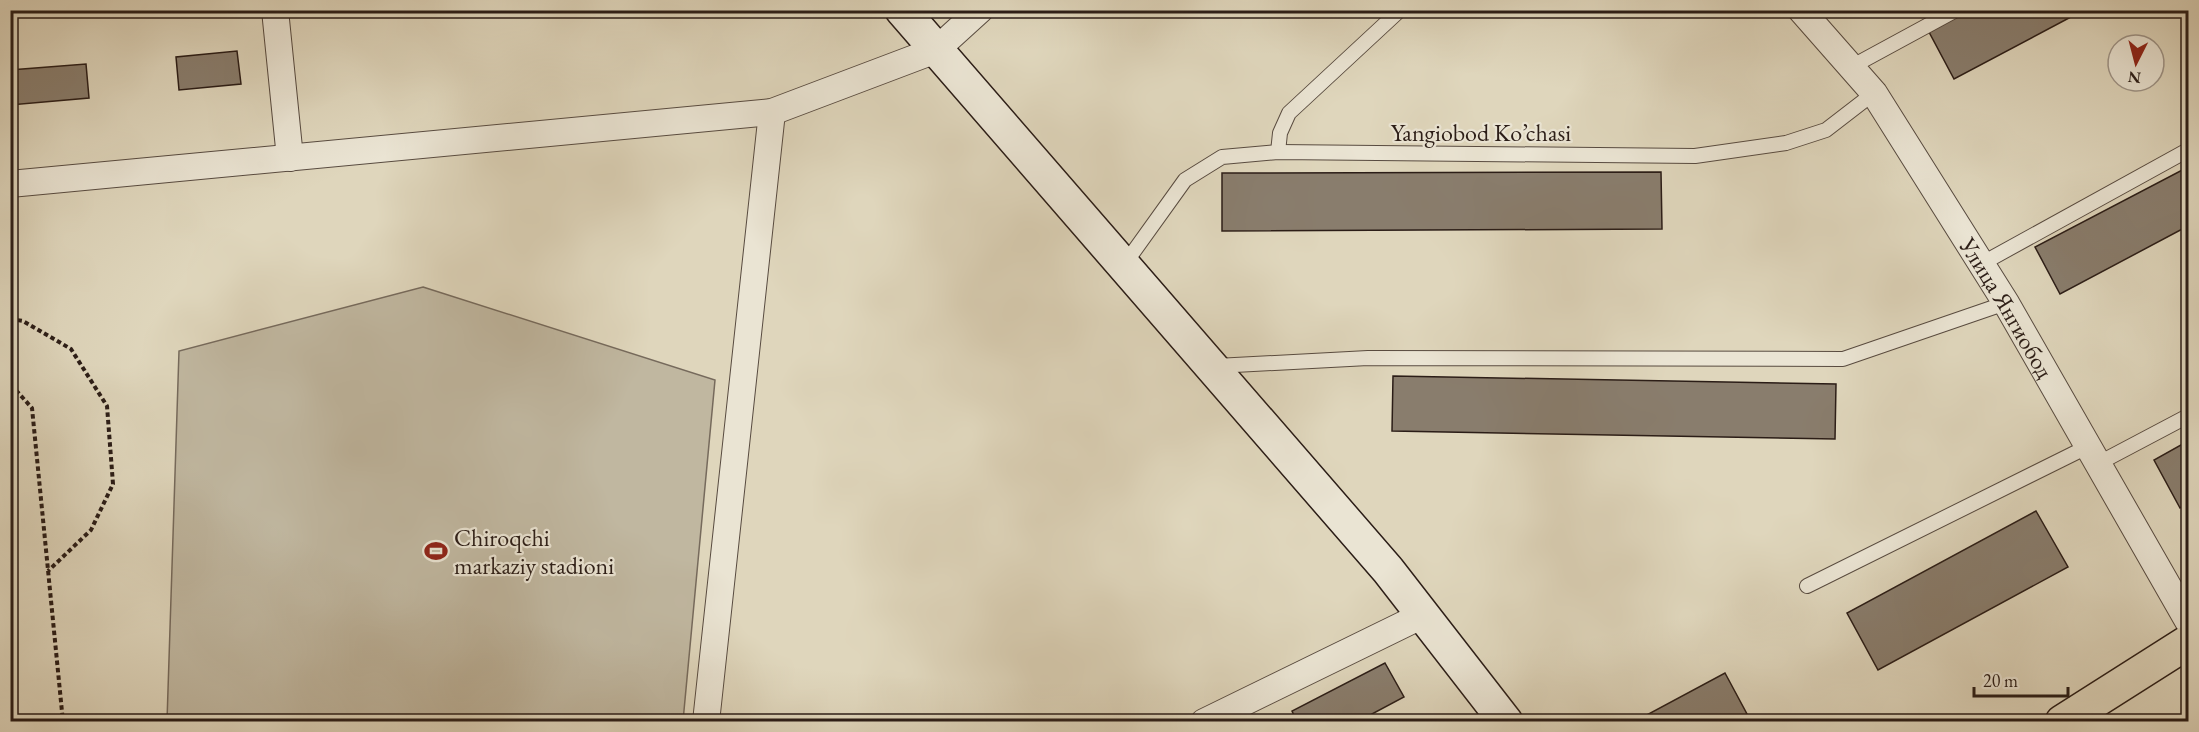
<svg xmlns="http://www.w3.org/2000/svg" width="2199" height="732" font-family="'EB Garamond',serif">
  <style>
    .pitch { fill: #c0b7a0; stroke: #766a5c; stroke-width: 1.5 }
    .building { fill: #897d6d; stroke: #2b1d17; stroke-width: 1.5 }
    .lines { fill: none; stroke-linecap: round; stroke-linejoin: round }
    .lane-casing { stroke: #584b40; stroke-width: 16 }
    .street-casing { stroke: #584b40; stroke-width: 28 }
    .secondary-casing { stroke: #2b1d17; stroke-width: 36 }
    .primary-casing { stroke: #2b1d17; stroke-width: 36 }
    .path { stroke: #2b1d17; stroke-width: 4; stroke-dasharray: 4.5 3; stroke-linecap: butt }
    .lane { stroke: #eae4d3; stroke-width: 14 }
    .street { stroke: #eae4d3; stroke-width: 26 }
    .secondary { stroke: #eae4d3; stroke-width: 33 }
    .primary { stroke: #dfd6bc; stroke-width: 33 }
    .labels { text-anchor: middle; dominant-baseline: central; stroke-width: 4.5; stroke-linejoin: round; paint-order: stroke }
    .street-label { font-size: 24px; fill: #2b1d17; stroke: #eae4d3 }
    .poi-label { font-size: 24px; fill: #2b1d17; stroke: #eae4d3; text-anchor: start }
  </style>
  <rect width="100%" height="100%" fill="#dfd6bc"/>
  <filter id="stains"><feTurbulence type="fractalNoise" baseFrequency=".00333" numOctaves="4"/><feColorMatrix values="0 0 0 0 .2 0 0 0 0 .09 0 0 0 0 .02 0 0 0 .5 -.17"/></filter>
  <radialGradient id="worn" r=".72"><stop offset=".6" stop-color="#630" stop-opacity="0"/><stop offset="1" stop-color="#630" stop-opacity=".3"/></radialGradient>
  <!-- pitch -->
  <polygon class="pitch" points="423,287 715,380 683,721 167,721 179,351"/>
  <!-- building -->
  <g class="building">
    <polygon points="1970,10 2084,10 1954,79 1929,32"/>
    <polygon points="237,51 241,84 179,90 176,57"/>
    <polygon points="86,64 89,98 10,105 10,70"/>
    <polygon points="2188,167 2188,226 2060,294 2035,247"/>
    <polygon points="1661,172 1662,229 1222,231 1222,173"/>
    <polygon points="1393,376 1836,384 1835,439 1392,431"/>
    <polygon points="2188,441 2188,503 2180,508 2154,460"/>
    <polygon points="2036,511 2068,567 1878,670 1847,613"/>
    <polygon points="1385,663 1404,697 1357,722 1297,722 1292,711"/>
    <polygon points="1725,673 1747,714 1733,722 1643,722 1641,718"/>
  </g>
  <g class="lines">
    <!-- lane casing -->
    <g class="lane-casing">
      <g id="lane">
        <polyline points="1851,67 1956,10"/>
        <polyline points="1278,152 1280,133 1289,113 1400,10"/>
        <polyline points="1981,264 2188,150"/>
        <polyline points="1124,265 1185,180 1222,157 1278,152 1695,156 1786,143 1826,130 1874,93"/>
        <polyline points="1216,366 1368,358 1843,359 2006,303"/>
        <polyline points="2099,463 2188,416"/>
        <polyline points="1807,586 2089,446"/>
      </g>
    </g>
    <!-- street casing -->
    <g class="street-casing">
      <g id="street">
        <polyline points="275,10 290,158"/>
        <path id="s1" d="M1801,10L1874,93L2006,303L2188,621"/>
        <polyline points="10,184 772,112 936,50 980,10"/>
        <polyline points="706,722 772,112"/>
        <polyline points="1204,722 1423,615"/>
      </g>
    </g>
    <!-- secondary casing -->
    <g class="secondary-casing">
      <polyline id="secondary" points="902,10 1388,570 1506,722"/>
    </g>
    <!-- primary casing -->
    <g class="primary-casing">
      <polyline id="primary" points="2062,722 2188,642"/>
    </g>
    <!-- path -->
    <g class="path">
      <polyline points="10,319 23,321 71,349 107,406 113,484 91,530 48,571"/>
      <polyline points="10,387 13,387 32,408 63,722"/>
    </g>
    <!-- lane -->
    <use href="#lane" class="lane"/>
    <!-- street -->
    <use href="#street" class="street"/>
    <!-- secondary -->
    <use href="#secondary" class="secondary"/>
    <!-- primary -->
    <use href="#primary" class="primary"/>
  </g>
  <!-- icons -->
  <defs>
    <g id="stadium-bare" transform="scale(1.8)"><path d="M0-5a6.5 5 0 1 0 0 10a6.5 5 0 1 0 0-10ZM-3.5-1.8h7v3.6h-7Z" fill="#8f2418" stroke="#eae4d3" stroke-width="2.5" paint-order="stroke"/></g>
  </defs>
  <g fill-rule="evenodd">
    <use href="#stadium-bare" x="436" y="551"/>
  </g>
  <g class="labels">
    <!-- street labels -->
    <g class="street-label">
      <text x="1481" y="132">Yangiobod Ko’chasi</text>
      <text stroke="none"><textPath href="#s1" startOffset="363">Улица Янгиобод</textPath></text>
    </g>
    <!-- poi labels -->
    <g class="poi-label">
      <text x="454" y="537">Chiroqchi<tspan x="454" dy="28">markaziy stadioni</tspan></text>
    </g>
  </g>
  <!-- margin -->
  <rect width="2199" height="732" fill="none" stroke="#dfd6bc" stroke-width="36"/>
  <rect x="12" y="12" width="2175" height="708" fill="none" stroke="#2b1d17" stroke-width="3"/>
  <rect x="18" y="18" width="2163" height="696" fill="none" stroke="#2b1d17" stroke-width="1.5"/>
  <!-- north arrow -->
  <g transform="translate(2136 63) rotate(186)"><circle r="28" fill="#eae4d3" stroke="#9e9488" stroke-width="1.5"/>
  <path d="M0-4.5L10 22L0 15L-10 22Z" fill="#8f2418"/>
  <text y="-9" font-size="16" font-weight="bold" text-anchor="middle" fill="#2b1d17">N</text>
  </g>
  <!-- scale -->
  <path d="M1974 687v9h94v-9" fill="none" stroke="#2b1d17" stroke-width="3"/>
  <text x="1983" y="687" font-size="18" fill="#2b1d17" stroke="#eae4d3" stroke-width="4.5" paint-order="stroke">20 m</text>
  <rect width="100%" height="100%" filter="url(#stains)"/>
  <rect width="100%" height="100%" fill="url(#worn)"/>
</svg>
